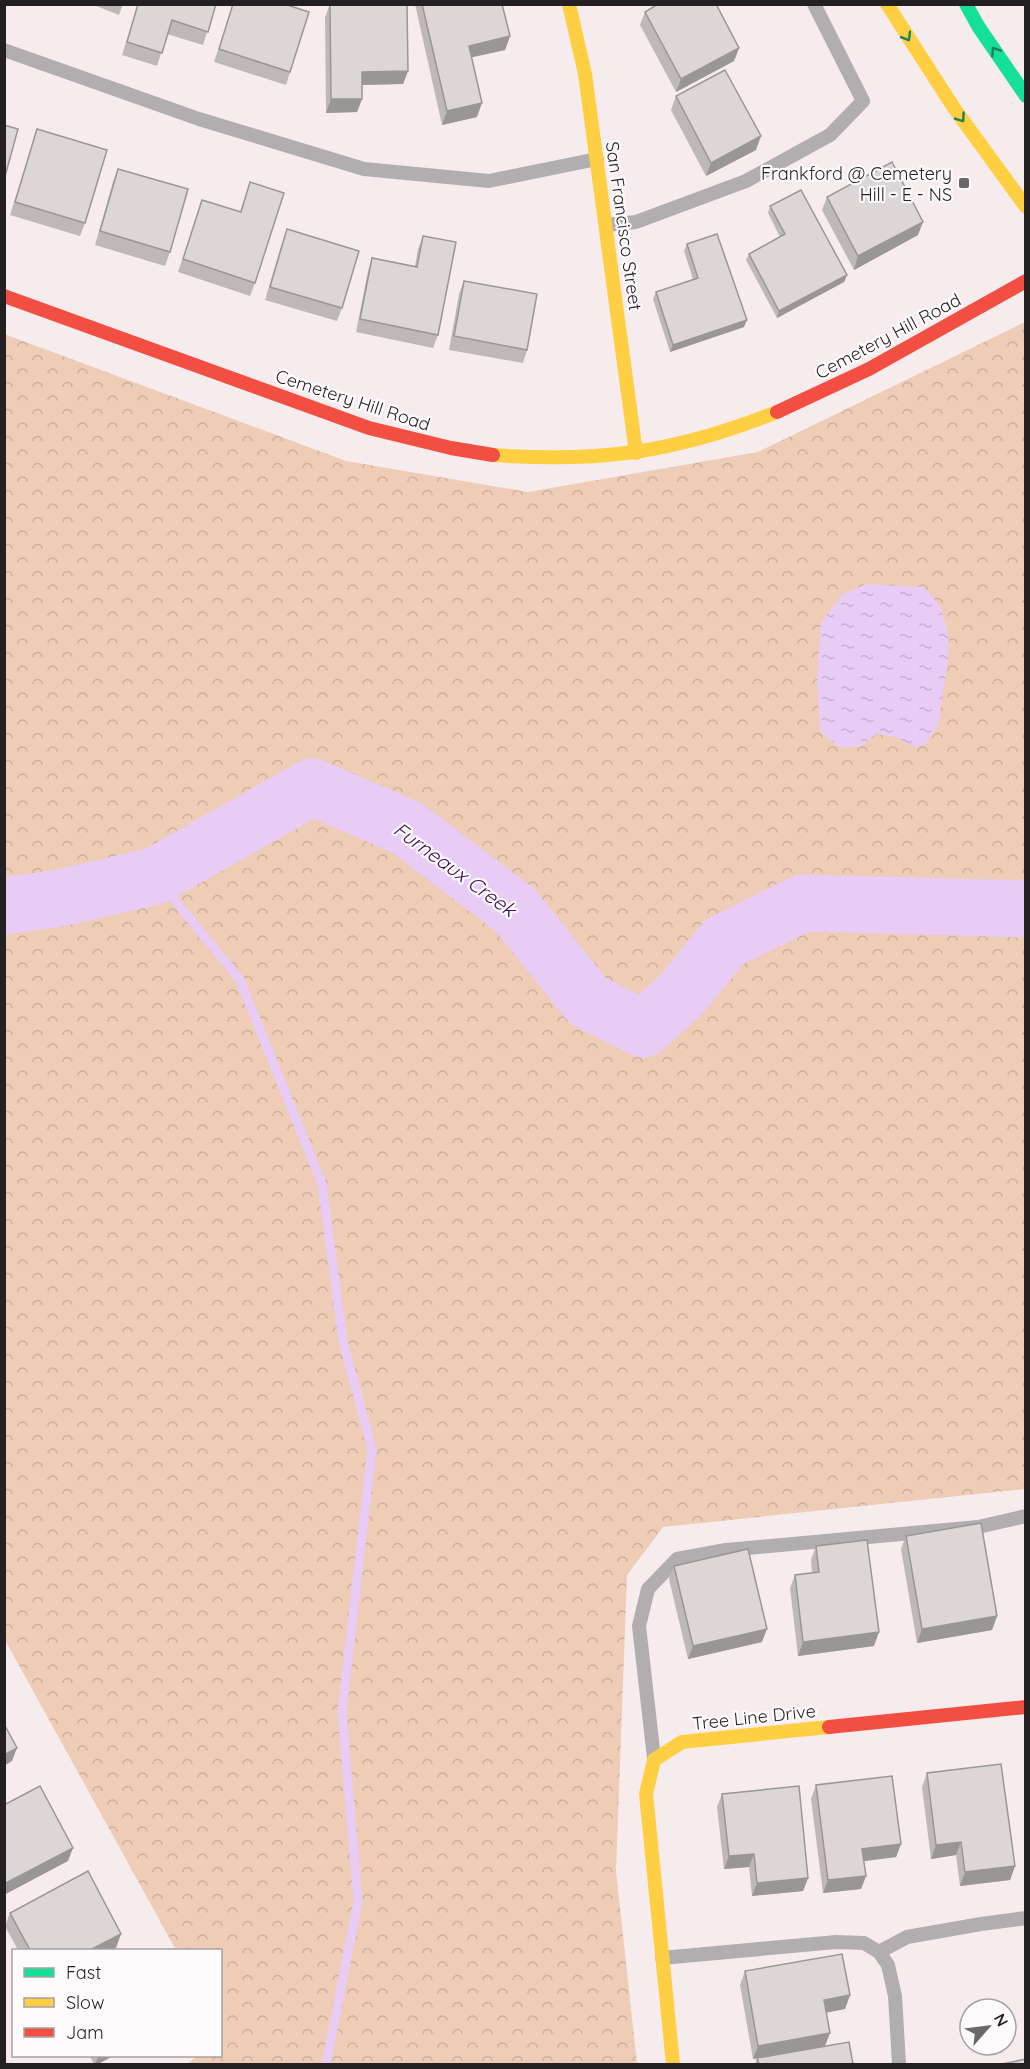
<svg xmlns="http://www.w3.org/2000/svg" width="1030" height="2069" font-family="Quicksand,sans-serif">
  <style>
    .park { fill: url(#park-crowns) }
    .water { fill: url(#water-ripples) }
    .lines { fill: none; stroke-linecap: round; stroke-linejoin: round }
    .stream { stroke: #e8ccf6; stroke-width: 9 }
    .river { stroke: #e8ccf6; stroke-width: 57 }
    .lane { stroke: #b2aeaf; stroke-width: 14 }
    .fast { stroke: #16e098; stroke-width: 14 }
    .slow { stroke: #ffcf43; stroke-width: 14 }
    .jam { stroke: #f24e42; stroke-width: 14 }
    .wall { fill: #beb8b8 }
    .shaded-wall { fill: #9b9696 }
    .building { fill: #ddd6d6; stroke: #9b9696; stroke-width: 1.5 }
    .oneway { stroke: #1d805c }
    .poi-dot { fill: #6e6768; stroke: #fdfafb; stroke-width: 2 }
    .labels { text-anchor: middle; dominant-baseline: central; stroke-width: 4.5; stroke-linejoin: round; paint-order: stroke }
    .poi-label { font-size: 18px; fill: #241f20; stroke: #fdfafb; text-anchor: end }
    .street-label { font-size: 18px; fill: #241f20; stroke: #fdfafb }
    .water-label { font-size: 20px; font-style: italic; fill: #3e1155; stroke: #fdfafb }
  </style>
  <defs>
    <pattern id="park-crowns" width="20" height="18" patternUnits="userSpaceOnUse" patternTransform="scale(1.5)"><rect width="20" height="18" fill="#eeccb6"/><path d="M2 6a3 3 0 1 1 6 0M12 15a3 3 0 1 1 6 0" fill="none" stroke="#ccaf9c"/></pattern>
    <pattern id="water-ripples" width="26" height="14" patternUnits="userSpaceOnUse" patternTransform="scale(1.5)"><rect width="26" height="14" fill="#e8ccf6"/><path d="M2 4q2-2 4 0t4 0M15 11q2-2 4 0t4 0" fill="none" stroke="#c7afd3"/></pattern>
  </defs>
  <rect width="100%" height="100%" fill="#f6ecee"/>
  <!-- park -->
  <polygon class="park" points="1025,322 1025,1489 663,1527 627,1575 616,1871 637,2064 187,2064 198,2056 220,2056 221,2038 223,2035 220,2030 220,1950 176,1950 5,1640 4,334 346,461 528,492 758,452"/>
  <!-- water -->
  <polygon class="water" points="866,584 924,587 941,607 949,639 948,661 938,726 925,745 913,747 896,737 876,734 862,746 840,748 820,732 817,678 821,622 843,594"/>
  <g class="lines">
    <!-- stream -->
    <polyline class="stream" points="155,876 240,980 322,1184 343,1341 372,1449 342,1712 358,1902 326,2064"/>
    <!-- river -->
    <polyline class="river" points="4,906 60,898 155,876 312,787 407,828 515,910 588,1001 643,1029 682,994 724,942 803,903 1026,909"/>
    <!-- lane -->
    <g class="lane">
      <polyline points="4,50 199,119 364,169 489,181 597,159"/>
      <polyline points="606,225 636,222 746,181 830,135 863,101 814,4"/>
      <polyline points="654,1758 639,1626 648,1589 677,1559 726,1550 978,1527 1026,1516"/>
      <polyline points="879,1952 907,1937 981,1924 1026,1918"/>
      <polyline points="662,1958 836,1942 864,1943 879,1952 888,1965 895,1996 899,2064"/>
    </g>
    <!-- fast -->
    <polyline class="fast" points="966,4 978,26 1026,96"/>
    <!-- slow -->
    <g class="slow">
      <polyline points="569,4 585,74 636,453"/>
      <polyline points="887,4 954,108 1026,207"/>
      <path d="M493,455C600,463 677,452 777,412"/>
      <polyline points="673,2064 646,1794 654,1760 682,1742 829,1727"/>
    </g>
    <!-- jam -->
    <g class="jam">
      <polyline points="4,296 369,428 451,448 493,455"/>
      <polyline points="777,412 869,369 1026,281"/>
      <polyline points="829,1727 1026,1707"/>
    </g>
  </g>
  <!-- wall -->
  <g class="wall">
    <polygon points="91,4 123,4 119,15"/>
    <polygon points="138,4 216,4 203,45 167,34 157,66 122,55"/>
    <polygon points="233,4 284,4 290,72 286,85 214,62"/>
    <polygon points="330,4 408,71 403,84 362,85 362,99 357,112 326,113 325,17"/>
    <polygon points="415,4 502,4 510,36 505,50 472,57 477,117 442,125"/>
    <polygon points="645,12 739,48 734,61 676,92 640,25"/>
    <polygon points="676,96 756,150 706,176 671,110"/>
    <polygon points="37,129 85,223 80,236 10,215"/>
    <polygon points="118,169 170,252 165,266 95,245 113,182"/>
    <polygon points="250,182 255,283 250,296 178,272 202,200 240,212"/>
    <polygon points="827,197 918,235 854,270 822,210"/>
    <polygon points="770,206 847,275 844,282 777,318 746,260 749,254 780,237 768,213"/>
    <polygon points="287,229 342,308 337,321 265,300 282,243"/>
    <polygon points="423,236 438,335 433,348 356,332 368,271 372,258 415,266 418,249"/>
    <polygon points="687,244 744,327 670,352 653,299 656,292 693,279 684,251"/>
    <polygon points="464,281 527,350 523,363 449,350 459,294"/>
    <polygon points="906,1536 997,1616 992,1630 917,1643 901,1549"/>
    <polygon points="816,1546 874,1646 798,1656 790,1588 795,1575 812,1573 811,1560"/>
    <polygon points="674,1566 762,1642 688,1659 669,1579"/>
    <polygon points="927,1773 1015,1866 1010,1880 960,1886 956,1855 931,1859 922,1787"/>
    <polygon points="816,1785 901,1844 896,1857 864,1861 866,1876 861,1889 823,1893 811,1799"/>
    <polygon points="722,1794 808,1878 803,1891 752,1896 749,1867 724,1869 717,1807"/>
    <polygon points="10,1913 116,1948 111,1950 18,1950 5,1926"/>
    <polygon points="745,1971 850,1995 845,2009 826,2012 825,2046 853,2064 755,2064 757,2058 753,2059 740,1985"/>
    <polygon points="89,2055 115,2055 98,2064 94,2064"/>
  </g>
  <!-- shaded-wall -->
  <g class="shaded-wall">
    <polygon points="510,36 505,50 464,59 469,46"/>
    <polygon points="739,48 734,61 676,92 681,79"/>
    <polygon points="408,71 403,84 357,85 362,72"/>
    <polygon points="331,99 362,99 357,112 326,113"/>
    <polygon points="482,103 477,117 442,125 447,111"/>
    <polygon points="761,136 756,150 706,176 711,163"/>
    <polygon points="923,222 918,235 854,270 858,256"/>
    <polygon points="847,275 844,282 777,318 779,311"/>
    <polygon points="747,320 744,327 670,352 673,345"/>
    <polygon points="997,1616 992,1630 917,1643 922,1629"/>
    <polygon points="767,1629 762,1642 688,1659 693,1646"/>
    <polygon points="879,1632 874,1646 798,1656 803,1642"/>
    <polygon points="17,1748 12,1761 4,1766 4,1755"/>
    <polygon points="961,1842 956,1855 931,1859 936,1845"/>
    <polygon points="901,1844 896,1857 857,1862 862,1849"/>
    <polygon points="73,1848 68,1861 4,1895 4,1884"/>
    <polygon points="754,1854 749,1867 724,1869 729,1856"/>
    <polygon points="1015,1866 1010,1880 960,1886 965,1872"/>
    <polygon points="866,1876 861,1889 823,1893 828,1880"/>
    <polygon points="808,1878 803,1891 752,1896 757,1883"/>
    <polygon points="121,1934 116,1948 111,1950 90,1950"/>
    <polygon points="850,1995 845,2009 820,2014 824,2000"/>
    <polygon points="830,2033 825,2046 753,2059 758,2046"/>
    <polygon points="99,2055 115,2055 98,2064 95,2064"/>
  </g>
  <!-- building -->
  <g class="building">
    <polygon points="138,4 216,4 208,32 172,20 162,53 127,42"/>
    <polygon points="233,4 284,4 309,12 290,72 219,49"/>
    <polygon points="330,4 407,4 408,71 362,72 362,99 331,99"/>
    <polygon points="422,4 502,4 510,36 469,46 482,103 447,111"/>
    <polygon points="658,4 716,4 739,48 681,79 645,12"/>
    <polygon points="725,70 761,136 711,163 676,96"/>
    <polygon points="4,125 18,129 4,180"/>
    <polygon points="37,129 107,150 85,223 15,202"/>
    <polygon points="892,162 923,222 858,256 827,197"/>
    <polygon points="118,169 188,189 170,252 100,231"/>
    <polygon points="250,182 284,193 255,283 183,259 202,200 241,212"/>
    <polygon points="801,190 847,275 779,311 749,254 785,234 770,206"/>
    <polygon points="287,229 359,251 342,308 270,287"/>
    <polygon points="717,234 747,320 673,345 656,292 698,278 687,244"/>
    <polygon points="423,236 456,242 438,335 360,319 372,258 417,267"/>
    <polygon points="464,281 537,294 527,350 454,336"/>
    <polygon points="981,1523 997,1616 922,1629 906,1536"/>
    <polygon points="867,1540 879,1632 803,1642 795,1575 819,1572 816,1546"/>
    <polygon points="748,1549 767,1629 693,1646 674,1566"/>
    <polygon points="4,1724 17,1748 4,1755"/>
    <polygon points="1001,1764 1015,1866 965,1872 961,1842 936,1845 927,1773"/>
    <polygon points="892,1776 901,1844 862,1849 866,1876 828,1880 816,1785"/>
    <polygon points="40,1786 73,1848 4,1884 4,1805"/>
    <polygon points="799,1786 808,1878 757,1883 754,1854 729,1856 722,1794"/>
    <polygon points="88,1871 121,1934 90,1950 30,1950 10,1913"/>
    <polygon points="842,1954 850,1995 824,2000 830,2033 758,2046 745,1971"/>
    <polygon points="849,2042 853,2064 759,2064 757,2058"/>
    <polygon points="1026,2059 1026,2064 1002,2064"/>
  </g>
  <!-- one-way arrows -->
  <defs><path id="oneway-chevron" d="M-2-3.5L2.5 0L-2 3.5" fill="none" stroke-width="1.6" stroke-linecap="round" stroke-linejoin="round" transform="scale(1.5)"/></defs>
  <g class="oneway">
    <use href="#oneway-chevron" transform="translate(907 37) rotate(59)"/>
    <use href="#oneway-chevron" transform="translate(995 51) rotate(-124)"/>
    <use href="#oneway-chevron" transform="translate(961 118) rotate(55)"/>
  </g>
  <!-- markers -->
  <rect class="poi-dot" x="958" y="177" width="12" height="12" rx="3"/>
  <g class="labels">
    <!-- poi labels -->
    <g class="poi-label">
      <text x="952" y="173">Frankford @ Cemetery<tspan x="952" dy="21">Hill - E - NS</tspan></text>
    </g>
    <!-- street labels -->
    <g class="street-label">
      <text transform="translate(624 226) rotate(82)">San Francisco Street</text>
      <text transform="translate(888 336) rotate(-28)">Cemetery Hill Road</text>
      <text transform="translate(353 400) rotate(18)">Cemetery Hill Road</text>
      <text transform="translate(754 1717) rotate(-6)">Tree Line Drive</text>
    </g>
    <!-- water labels -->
    <g class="water-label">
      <text transform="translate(455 869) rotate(36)">Furneaux Creek</text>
    </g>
  </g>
  <!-- border -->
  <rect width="1030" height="2069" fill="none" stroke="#241f20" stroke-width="12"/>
  <!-- legend -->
  <rect x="12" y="1949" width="210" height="108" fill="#fdfafb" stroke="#a6a2a3" stroke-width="1.5"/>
  <rect x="24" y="1968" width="30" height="9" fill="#16e098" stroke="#a6a2a3" stroke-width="1.5"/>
  <text x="66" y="1979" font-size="18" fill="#241f20">Fast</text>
  <rect x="24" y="1998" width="30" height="9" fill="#ffcf43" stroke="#a6a2a3" stroke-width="1.5"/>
  <text x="66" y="2009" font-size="18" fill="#241f20">Slow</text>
  <rect x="24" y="2028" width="30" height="9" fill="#f24e42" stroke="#a6a2a3" stroke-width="1.5"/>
  <text x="66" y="2039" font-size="18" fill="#241f20">Jam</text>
  <!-- north arrow -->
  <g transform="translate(988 2027) rotate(62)"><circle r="28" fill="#fdfafb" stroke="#a6a2a3" stroke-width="1.5"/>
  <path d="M0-4.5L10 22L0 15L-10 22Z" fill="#6e6768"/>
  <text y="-9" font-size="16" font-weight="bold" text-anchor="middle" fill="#241f20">N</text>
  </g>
</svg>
